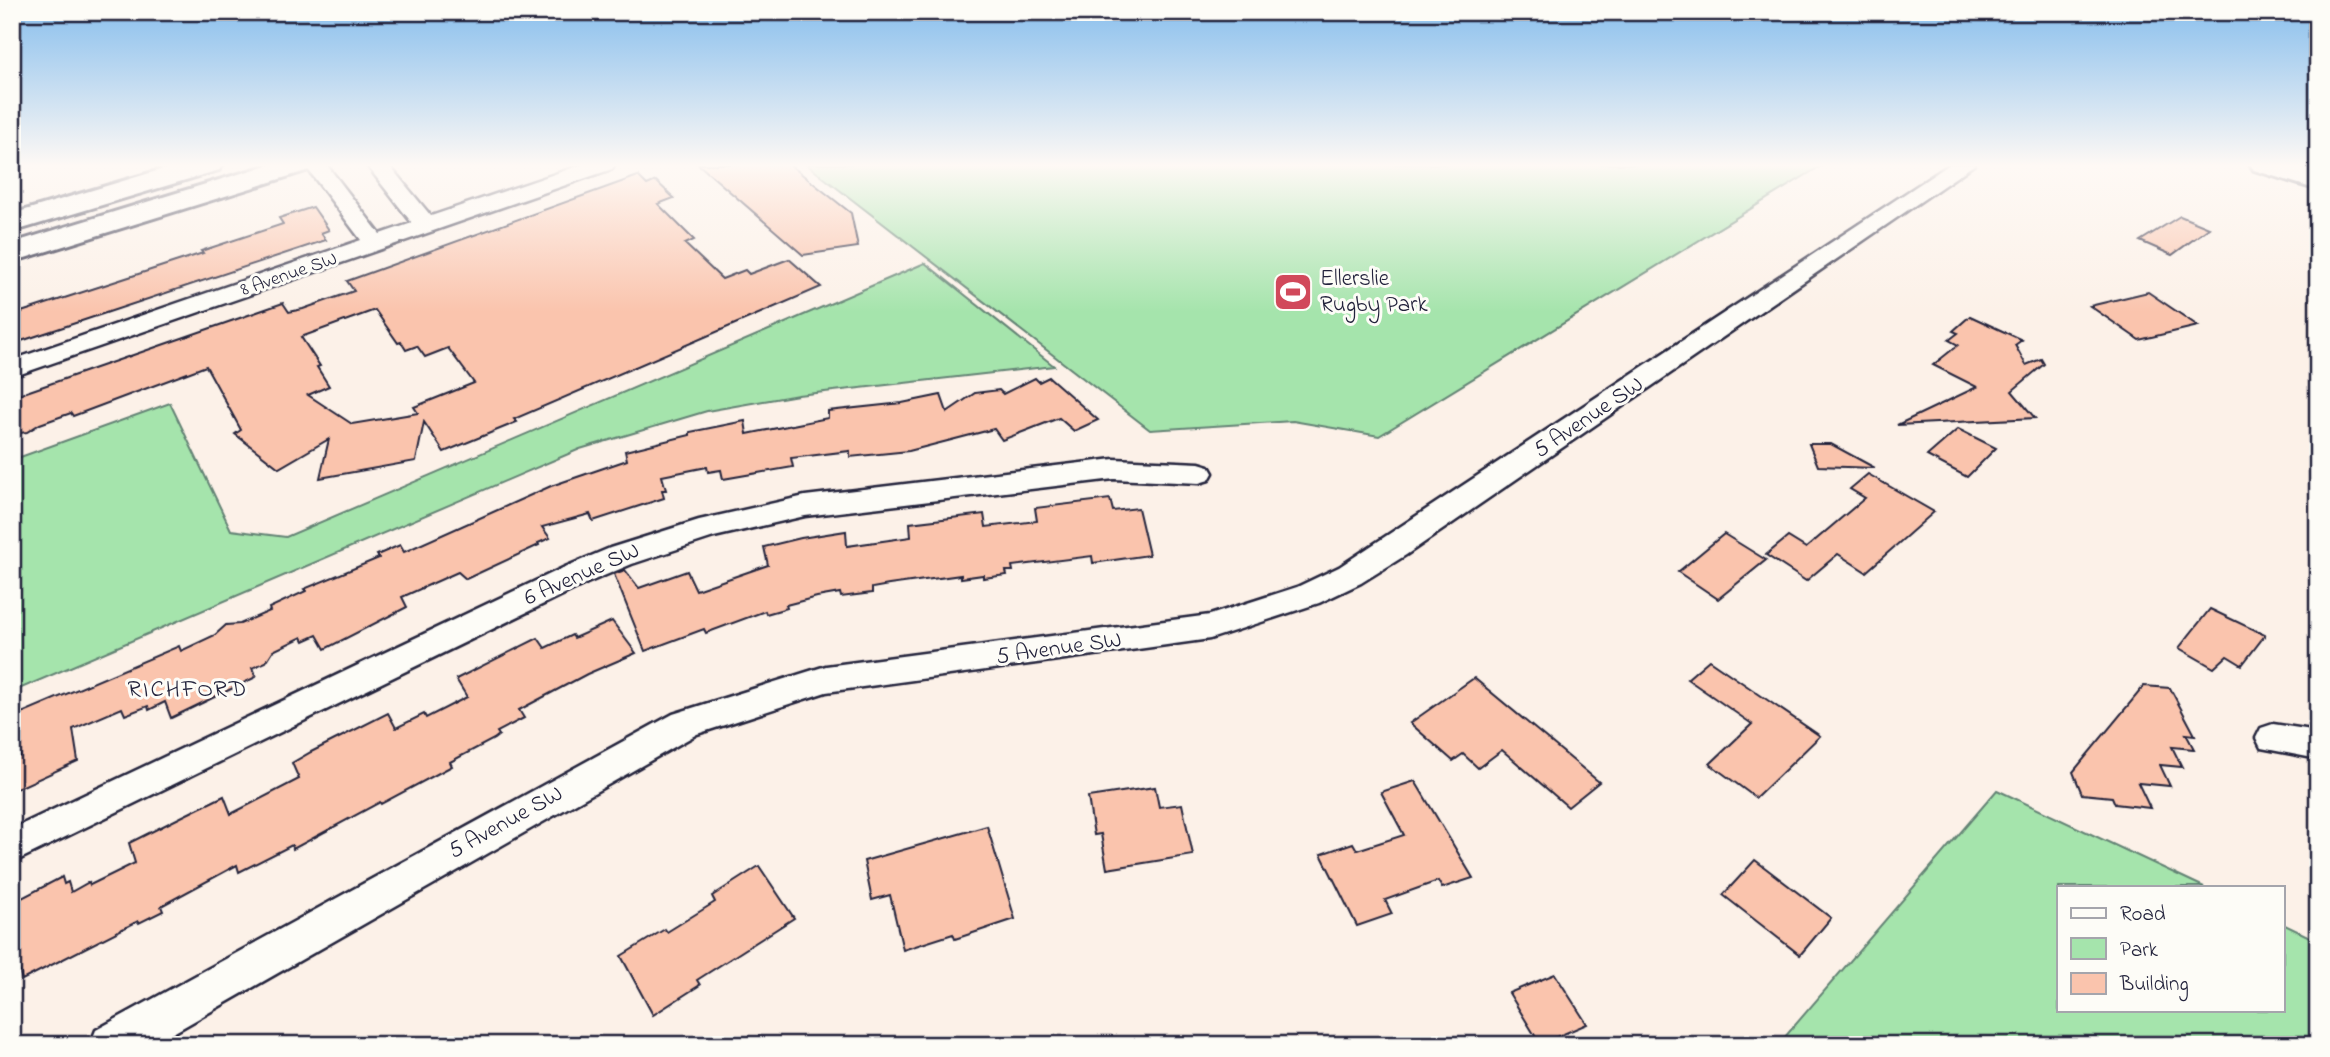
<svg xmlns="http://www.w3.org/2000/svg" width="2330" height="1057" font-family="'Indie Flower',sans-serif">
  <style>
    .green { fill: #a5e4ac; stroke: #648374; stroke-width: 2 }
    .building { fill: #fac4ad; stroke: #22223b; stroke-width: 2; fill-rule: evenodd }
    .lines { fill: none; stroke-linecap: round; stroke-linejoin: round }
    .minor-casing { stroke: #22223b; stroke-width: 5 }
    .secondary-casing { stroke: #22223b; stroke-width: 6 }
    .minor { fill: #fdfcf7; fill-rule: evenodd }
    .secondary { fill: #fdfcf7; fill-rule: evenodd }
    .labels { text-anchor: middle; dominant-baseline: central; stroke-width: 6; stroke-linejoin: round; paint-order: stroke }
    .far-street-label { font-size: 19px; fill: #22223b; stroke: #fdfcf7 }
    .poi-label { font-size: 23px; fill: #22223b; stroke: #fdfcf7; text-anchor: start }
    .street-label { font-size: 23px; fill: #22223b; stroke: #fdfcf7 }
    .neighbourhood-label { font-size: 24px; letter-spacing: 2px; fill: #22223b; stroke: #fdfcf7 }
  </style>
  <rect width="100%" height="100%" fill="#fcf1e8"/>
  <filter id="ink" filterUnits="userSpaceOnUse"><feTurbulence type="fractalNoise" baseFrequency=".0143" numOctaves="2"/><feDisplacementMap in="SourceGraphic" scale="14" xChannelSelector="R" yChannelSelector="G"/><feConvolveMatrix kernelMatrix="1 2 1 2 8 2 1 2 1" color-interpolation-filters="sRGB"/></filter>
  <g filter="url(#ink)">
    <!-- green -->
    <g class="green">
      <polygon points="806,164 1824,164 1379,436 1293,421 1150,430"/>
      <polygon points="925,263 1054,366 798,395 707,411 580,449 12,692 12,460 170,403 231,530 286,537"/>
      <polygon points="1997,790 2204,887 2059,887 2059,1010 2283,1010 2283,924 2318,941 2318,1045 1778,1045"/>
    </g>
    <!-- building -->
    <g class="building">
      <polygon points="698,164 789,164 851,213 858,247 803,255"/>
      <path d="M638,176L647,185L656,181L674,198L658,204L694,240L685,244L722,279L745,270L749,274L789,259L821,287L514,419L517,422L444,452L424,422L416,461L320,478L329,439L279,468L235,434L241,430L206,366L73,416L71,413L40,424L27,432L12,434V397L283,303L289,312L303,309L354,291L347,281ZM375,310L398,343L401,342L406,350L417,346L425,357L448,348L474,383L414,407L418,413L352,424L308,395L329,386L317,367L320,366L301,337Z"/>
      <polygon points="313,207 329,230 321,233 326,240 12,344 12,315 203,253 201,251 283,224 279,218"/>
      <polygon points="2180,216 2209,228 2172,255 2140,241"/>
      <polygon points="2148,292 2198,326 2139,340 2090,306"/>
      <polygon points="1970,316 2022,340 2015,345 2026,365 2041,359 2044,364 2012,391 2035,418 1897,425 1977,387 1933,365 1958,345 1949,340 1958,333 1953,331"/>
      <polygon points="1049,377 1098,420 1074,431 1059,418 1002,440 994,429 909,451 850,457 850,451 791,458 793,467 723,479 721,470 708,472 707,467 662,476 666,490 662,490 664,498 593,521 590,514 542,527 550,538 538,543 539,545 466,579 458,572 402,597 407,607 325,649 317,635 304,641 302,637 273,651 266,662 252,668 256,677 171,718 165,702 149,710 148,706 125,715 122,708 73,729 78,761 12,791 12,759 20,756 12,717 179,646 181,651 215,635 226,625 240,624 270,611 269,608 306,591 304,589 379,558 377,555 400,545 404,552 551,486 627,460 625,451 690,435 690,432 745,421 747,434 828,418 828,411 902,403 941,395 947,412 975,393 999,390 1003,394 1035,378 1039,382"/>
      <polygon points="1958,429 1996,448 1967,477 1927,456"/>
      <polygon points="1809,444 1831,444 1875,468 1818,466"/>
      <polygon points="1868,474 1934,512 1866,572 1838,554 1806,581 1766,555 1788,537 1806,548 1865,498 1850,489"/>
      <polygon points="1110,499 1113,511 1138,508 1149,555 1093,563 1092,556 1012,566 1013,571 1006,571 1007,575 983,578 983,575 961,578 961,575 889,585 872,588 872,593 841,597 840,593 817,597 786,605 787,608 766,614 765,611 706,633 704,629 645,651 614,574 625,570 639,588 687,571 696,590 768,565 764,547 801,538 846,531 847,546 911,537 910,523 984,514 986,527 1037,521 1035,508"/>
      <polygon points="1724,534 1766,560 1718,599 1678,572"/>
      <polygon points="2210,609 2265,635 2242,665 2227,656 2214,668 2179,648"/>
      <polygon points="612,621 636,653 587,674 519,710 524,718 497,732 499,735 494,739 450,762 452,766 381,804 380,802 293,849 292,845 239,872 237,865 161,906 163,911 139,923 138,921 22,980 12,942 12,903 62,877 64,884 68,882 71,892 89,882 90,885 135,863 129,843 183,816 224,796 231,814 299,779 292,763 311,752 388,713 396,728 424,714 426,718 467,697 456,679 538,638 545,648 572,635 574,638"/>
      <polygon points="1709,660 1820,736 1756,798 1710,764 1752,724 1687,679"/>
      <polygon points="1474,678 1599,782 1568,807 1502,750 1478,768 1463,754 1453,761 1410,723"/>
      <polygon points="2144,686 2170,688 2195,735 2186,734 2194,749 2172,747 2182,767 2160,765 2170,786 2138,783 2150,808 2115,804 2112,797 2082,794 2073,772"/>
      <polygon points="1415,781 1473,878 1442,888 1438,881 1385,900 1392,914 1357,926 1321,854 1353,843 1357,850 1404,835 1381,792"/>
      <polygon points="1155,787 1159,807 1182,804 1193,855 1107,869 1101,834 1094,835 1088,797"/>
      <polygon points="987,826 1015,919 955,939 953,934 903,950 890,895 872,900 864,861"/>
      <polygon points="1755,860 1831,918 1800,955 1723,895"/>
      <polygon points="759,866 794,918 697,980 700,985 653,1015 621,956 665,929 667,932 715,902 712,896"/>
      <polygon points="1555,974 1587,1024 1540,1044 1509,993"/>
    </g>
    <g class="lines">
      <!-- minor casing -->
      <g class="minor-casing">
        <g id="minor">
          <polygon points="304,164 326,164 380,234 412,223 366,164 388,164 431,216 584,164 615,164 612,169 12,377 12,360 361,240"/>
          <polygon points="1950,164 1975,164 1406,555 1361,583 1319,603 1210,639 826,692 697,734 152,1045 90,1045 96,1030 673,714 826,666 1210,615 1297,587 1339,567"/>
          <polygon points="1114,459 1199,463 1209,466 1213,473 1209,480 1199,483 1114,479 805,516 714,537 632,564 587,583 12,863 12,829 565,567 610,548 699,520 805,496"/>
          <polygon points="2273,724 2318,731 2318,759 2261,748 2256,738 2261,728"/>
        </g>
      </g>
      <!-- secondary casing -->
      <g class="secondary-casing">
        <g id="secondary">
          <polygon points="180,164 223,164 219,170 12,232 12,214"/>
          <polygon points="271,164 313,164 309,170 12,262 12,243"/>
          <polygon points="2250,164 2291,164 2318,173 2318,190 2254,170"/>
        </g>
      </g>
      <!-- minor -->
      <use href="#minor" class="minor"/>
      <!-- secondary -->
      <use href="#secondary" class="secondary"/>
    </g>
  </g>
  <!-- sky -->
  <linearGradient id="sky" x2="0" y2="1"><stop stop-color="#87beed"/><stop offset="0.53" stop-color="#fef9f5"/><stop offset="1" stop-color="#fef9f5" stop-opacity="0"/></linearGradient>
  <rect width="2330" height="312" fill="url(#sky)"/>
  <!-- icons -->
  <defs>
    <g id="stadium-square" transform="scale(2.0125)"><rect x="-9" y="-9" width="18" height="18" rx="4" fill="#d1495b" stroke="#fdfcf7"/><path d="M0-5a6.5 5 0 1 0 0 10a6.5 5 0 1 0 0-10ZM-3.5-1.8h7v3.6h-7Z" fill="#fff"/></g>
  </defs>
  <g fill-rule="evenodd">
    <use href="#stadium-square" x="1293" y="292"/>
  </g>
  <g class="labels">
    <!-- far-street labels -->
    <g class="far-street-label">
      <text transform="translate(289 275) rotate(-19)">8 Avenue SW</text>
    </g>
    <!-- poi labels -->
    <g class="poi-label">
      <text x="1320" y="279">Ellerslie<tspan x="1320" dy="26">Rugby Park</tspan></text>
    </g>
    <!-- street labels -->
    <g class="street-label">
      <text transform="translate(1589 418) rotate(-34)">5 Avenue SW</text>
      <text transform="translate(582 575) rotate(-24)">6 Avenue SW</text>
      <text transform="translate(1059 649) rotate(-8)">5 Avenue SW</text>
      <text transform="translate(506 823) rotate(-29)">5 Avenue SW</text>
    </g>
    <!-- neighbourhood labels -->
    <g class="neighbourhood-label">
      <text x="188" y="690">RICHFORD</text>
    </g>
  </g>
  <!-- margin -->
  <rect width="2330" height="1057" fill="none" stroke="#fdfcf7" stroke-width="42"/>
  <rect x="21" y="21" width="2288" height="1015" fill="none" stroke="#22223b" stroke-width="2.5" filter="url(#ink)"/>
  <!-- legend -->
  <rect x="2057" y="886" width="228" height="126" fill="#fdfcf7" stroke="#a5a5ac" stroke-width="2"/>
  <rect x="2071" y="908" width="35" height="10" fill="#fdfcf7" stroke="#a5a5ac" stroke-width="2"/>
  <text x="2120" y="920" font-size="21" fill="#22223b">Road</text>
  <rect x="2071" y="938" width="35" height="21" fill="#a5e4ac" stroke="#a5a5ac" stroke-width="2"/>
  <text x="2120" y="956" font-size="21" fill="#22223b">Park</text>
  <rect x="2071" y="973" width="35" height="21" fill="#fac4ad" stroke="#a5a5ac" stroke-width="2"/>
  <text x="2120" y="990" font-size="21" fill="#22223b">Building</text>
</svg>
